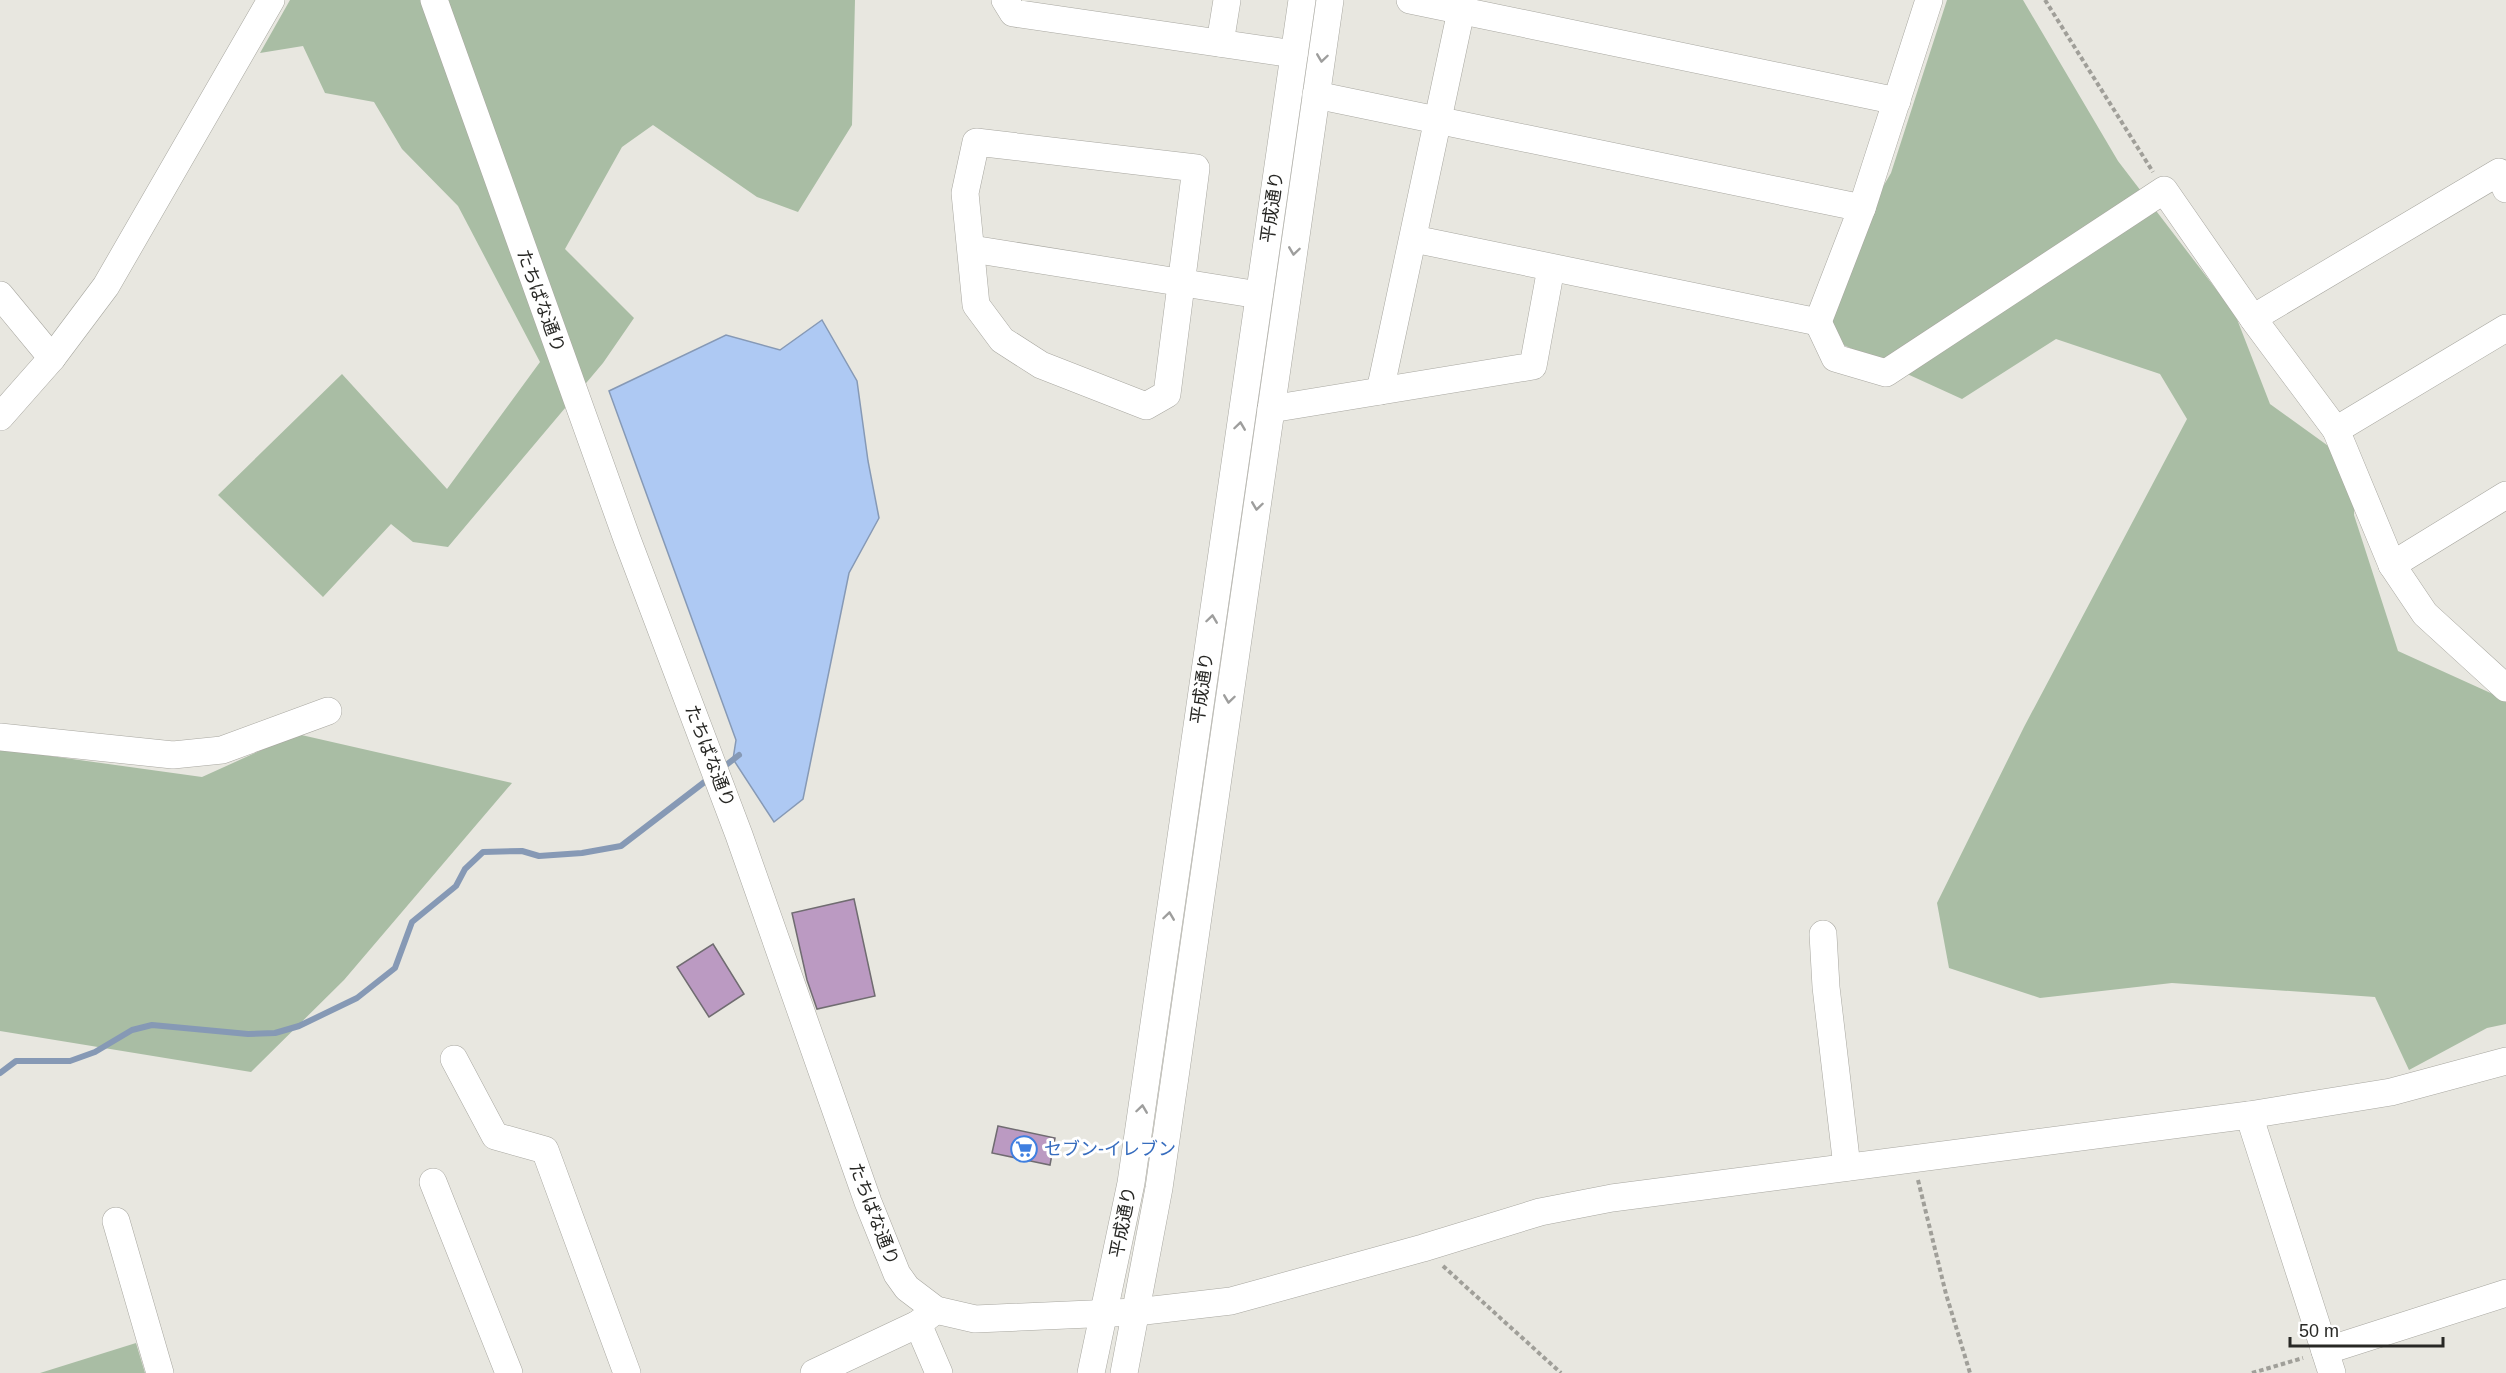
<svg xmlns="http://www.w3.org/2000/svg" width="2506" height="1373" font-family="Arial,'Noto Sans JP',sans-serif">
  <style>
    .green { fill: #a9bda4 }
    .water { fill: #aec9f3; stroke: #8699b5; stroke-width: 1.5 }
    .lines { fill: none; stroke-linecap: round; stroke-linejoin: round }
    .stream { stroke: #8699b5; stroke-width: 6 }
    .building { fill: #bb9ac2; stroke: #706c71; stroke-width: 1.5 }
    .minor-casing { stroke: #a8a7a0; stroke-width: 28 }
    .path { stroke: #a09f99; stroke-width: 4; stroke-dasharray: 4.5 3; stroke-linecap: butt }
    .minor { stroke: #fff; stroke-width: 27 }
    .oneway { stroke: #9e9e9d }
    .labels { text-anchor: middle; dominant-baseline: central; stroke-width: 6; stroke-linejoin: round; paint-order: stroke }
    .street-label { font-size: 18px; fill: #282825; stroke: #fff }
    .shop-label { font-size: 18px; fill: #366cbe; stroke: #fff; text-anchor: start }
  </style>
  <rect width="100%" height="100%" fill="#e8e7e0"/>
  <!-- green -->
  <g class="green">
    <polygon points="290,0 855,0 852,125 798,212 757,197 653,125 622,147 565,249 634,318 603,363 448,547 413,542 391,524 323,597 218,495 342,374 447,489 540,362 458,206 402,149 374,102 325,93 303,46 260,53"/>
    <polygon points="1947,0 2023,0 2118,161 2235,314 2270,404 2356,466 2354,515 2398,651 2506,700 2506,1024 2487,1028 2409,1070 2375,997 2172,983 2040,998 1949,968 1937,903 2024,727 2187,419 2160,374 2056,339 1962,399 1826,337 1846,250 1891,173"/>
    <polygon points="297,734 512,783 344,980 251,1072 0,1031 0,749 202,777"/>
    <polygon points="136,1343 145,1373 40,1373"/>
  </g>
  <!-- water -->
  <polygon class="water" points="822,320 857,381 868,461 879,518 849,573 803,799 774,822 733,759 736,740 609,391 726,335 780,350"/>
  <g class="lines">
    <!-- stream -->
    <g class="stream">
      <polyline points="721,769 739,755"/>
      <polyline points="0,1073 16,1061 70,1061 95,1052 132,1030 152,1025 248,1034 275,1033 299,1026 357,998 395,968 412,922 456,886 465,869 483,852 522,851 539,856 582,853 621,846 711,777"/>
    </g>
  </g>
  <!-- building -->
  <g class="building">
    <polygon points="854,899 875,996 817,1009 807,980 792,913"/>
    <polygon points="713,944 744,994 709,1017 677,967"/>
    <polygon points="998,1126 1055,1138 1050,1165 992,1153"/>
  </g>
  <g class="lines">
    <!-- minor casing -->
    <g class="minor-casing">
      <g id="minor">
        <polyline points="434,0 627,539 739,835 868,1202 897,1274 907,1288 936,1310 975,1319 1136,1312 1231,1301 1423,1248 1540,1212 1612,1198 2249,1115 2391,1092 2506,1061"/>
        <polyline points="1005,0 1013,13 1294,54"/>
        <polyline points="1410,0 1897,101"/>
        <polyline points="1220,43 1227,0"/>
        <polyline points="1316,95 1862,208"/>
        <polygon points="976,142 1196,168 1167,394 1146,406 1041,365 1002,340 976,305 965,193"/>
        <polyline points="1414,239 1818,322 1862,208 1929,0"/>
        <polyline points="972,249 1259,295"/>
        <polyline points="0,295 52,358"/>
        <polyline points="2253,318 2499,172 2506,189"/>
        <polyline points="1818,322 1835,358 1886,373 2164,190 2257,324 2336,430 2392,565 2425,614 2506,688"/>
        <polyline points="1380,391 1461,11"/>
        <polyline points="1271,409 1533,366 1551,268"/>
        <polyline points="0,417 52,358 106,286 271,0"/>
        <polyline points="2336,430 2506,328"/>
        <polyline points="2392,565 2506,495"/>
        <polyline points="0,737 173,755 222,750 328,711"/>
        <polyline points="1823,934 1826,987 1847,1167"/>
        <polyline points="454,1059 495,1136 545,1150 627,1373"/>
        <polyline points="2249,1115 2332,1373"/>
        <polyline points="433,1182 509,1373"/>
        <polyline points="116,1221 160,1373"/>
        <polyline points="918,1324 939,1373"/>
        <polyline points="2325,1351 2506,1293"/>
        <polyline points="814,1373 918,1324 936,1310"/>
        <polyline points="1091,1373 1131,1183 1302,0"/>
        <polyline points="1124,1373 1159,1188 1330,0"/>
      </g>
    </g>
    <!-- path -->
    <g class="path">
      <polyline points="2045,0 2153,172"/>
      <polyline points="1918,1180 1946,1294 1970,1373"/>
      <polyline points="1443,1266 1561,1373"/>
      <polyline points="2252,1373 2303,1358"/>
    </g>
    <!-- minor -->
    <use href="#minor" class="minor"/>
  </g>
  <!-- one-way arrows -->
  <defs><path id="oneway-chevron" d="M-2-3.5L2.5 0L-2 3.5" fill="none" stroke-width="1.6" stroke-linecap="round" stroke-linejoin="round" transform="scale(1.5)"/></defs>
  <g class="oneway">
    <use href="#oneway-chevron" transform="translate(1322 58) rotate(98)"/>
    <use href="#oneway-chevron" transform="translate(1294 251) rotate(98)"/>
    <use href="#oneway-chevron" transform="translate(1240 426) rotate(-82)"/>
    <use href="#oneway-chevron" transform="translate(1257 506) rotate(98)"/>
    <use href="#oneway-chevron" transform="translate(1212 619) rotate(-82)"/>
    <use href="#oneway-chevron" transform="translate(1229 699) rotate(98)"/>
    <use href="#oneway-chevron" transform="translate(1169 916) rotate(-82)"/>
    <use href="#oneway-chevron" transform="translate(1142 1109) rotate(-82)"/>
  </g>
  <!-- icons -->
  <defs>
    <g id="supermarket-ring" transform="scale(1.35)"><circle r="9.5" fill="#fff" stroke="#3f7fe0" stroke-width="1.5"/><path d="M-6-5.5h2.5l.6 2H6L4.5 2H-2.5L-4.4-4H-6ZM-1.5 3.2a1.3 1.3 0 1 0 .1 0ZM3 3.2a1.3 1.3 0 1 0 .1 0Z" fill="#3f7fe0"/></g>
  </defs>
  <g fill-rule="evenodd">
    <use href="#supermarket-ring" x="1024" y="1149"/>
  </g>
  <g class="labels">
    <!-- street labels -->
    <g class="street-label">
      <text transform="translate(1272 207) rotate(-82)">平成通り</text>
      <text transform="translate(541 301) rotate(70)">たちばな通り</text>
      <text transform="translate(1202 688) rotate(-82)">平成通り</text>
      <text transform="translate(710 756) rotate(69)">たちばな通り</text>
      <text transform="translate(874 1214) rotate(69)">たちばな通り</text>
      <text transform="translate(1123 1222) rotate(-79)">平成通り</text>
    </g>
    <!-- shop labels -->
    <g class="shop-label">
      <text x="1044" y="1149">セブン-イレブン</text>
    </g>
  </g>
  <!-- scale -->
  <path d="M2290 1337v9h153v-9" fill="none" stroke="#282825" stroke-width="3"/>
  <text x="2299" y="1337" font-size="18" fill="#282825" stroke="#ffffff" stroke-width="4.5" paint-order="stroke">50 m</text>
</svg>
